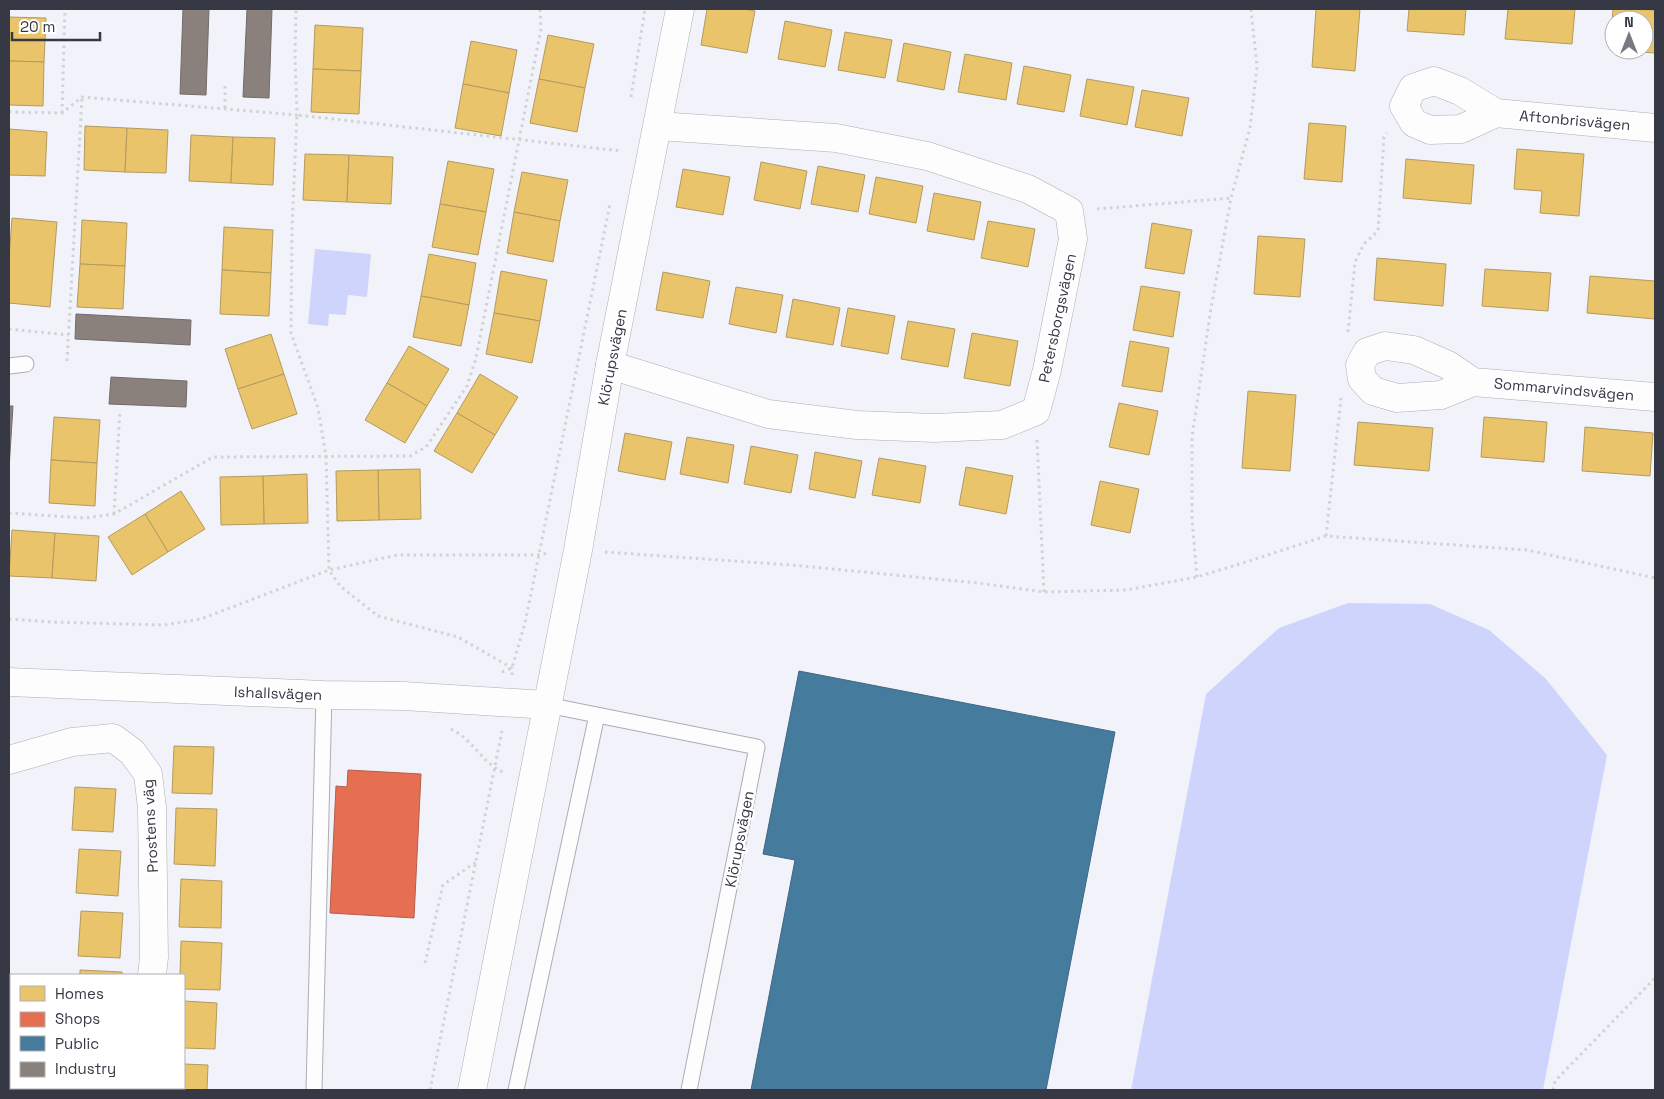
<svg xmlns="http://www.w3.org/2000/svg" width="1664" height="1099" font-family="'Space Grotesk',sans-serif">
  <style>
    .green { fill: #ced4fc }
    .homes { fill: #e9c46a; stroke: #b39a5f; fill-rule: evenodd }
    .shops { fill: #e76f51; stroke: #b25e4d }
    .public { fill: #457b9d; stroke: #406782 }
    .industry { fill: #8a817c; stroke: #716b6b }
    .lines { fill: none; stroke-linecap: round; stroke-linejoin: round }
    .lane-casing { stroke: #acadb5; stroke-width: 17 }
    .street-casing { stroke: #acadb5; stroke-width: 29 }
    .path { stroke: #d1d2d5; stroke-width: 3; stroke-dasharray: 2.5 4; stroke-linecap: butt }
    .lane { stroke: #fdfdfe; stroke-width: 15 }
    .street { stroke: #fdfdfe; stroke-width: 28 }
    .labels { text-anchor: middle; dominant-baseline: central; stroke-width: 5; stroke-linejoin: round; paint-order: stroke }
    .street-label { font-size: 15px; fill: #363844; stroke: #fff }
  </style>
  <rect width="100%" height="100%" fill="#f2f3fa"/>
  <!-- green -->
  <g class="green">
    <polygon points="315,249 371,254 367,297 348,295 346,315 329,314 328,326 308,324"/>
    <polygon points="1348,603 1430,604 1489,630 1546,679 1607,755 1543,1090 1131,1090 1206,694 1279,628"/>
  </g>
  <!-- homes -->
  <g class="homes">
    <polygon points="707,9 744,9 755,11 747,53 701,45"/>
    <polygon points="1316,9 1360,9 1355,71 1312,67"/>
    <polygon points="1409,9 1466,9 1464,35 1407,31"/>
    <polygon points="1508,9 1575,9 1572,44 1505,39"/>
    <path d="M1613,9L1655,10V53L1610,50ZM1614,20H1644V50H1614Z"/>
    <polygon points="9,17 46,18 44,62 9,61"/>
    <polygon points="785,21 832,30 825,67 778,59"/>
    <polygon points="315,25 363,28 361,71 313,69"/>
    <polygon points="845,32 892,40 885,78 838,70"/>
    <polygon points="548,35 594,44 585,88 539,79"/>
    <polygon points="471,41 517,50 509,93 463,84"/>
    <polygon points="904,43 951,52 944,90 897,81"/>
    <polygon points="965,54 1012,63 1006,100 958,92"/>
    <polygon points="9,61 44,62 43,106 9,105"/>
    <polygon points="1024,66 1071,75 1064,112 1017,104"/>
    <polygon points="313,69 361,71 359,114 311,112"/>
    <polygon points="539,79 585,88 577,132 530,123"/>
    <polygon points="1087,79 1134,87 1127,125 1080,116"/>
    <polygon points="463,84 509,93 501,136 455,128"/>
    <polygon points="1142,90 1189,98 1182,136 1135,127"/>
    <polygon points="1309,123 1346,126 1342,182 1304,179"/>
    <polygon points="85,126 127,128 125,172 84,170"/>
    <polygon points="127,128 168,130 166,173 125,172"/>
    <polygon points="9,129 47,132 45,176 9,175"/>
    <polygon points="191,135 233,137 231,183 189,181"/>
    <polygon points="233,137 275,138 273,185 231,183"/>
    <polygon points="1517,149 1584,154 1579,216 1540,213 1542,191 1514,189"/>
    <polygon points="305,154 349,155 347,202 303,200"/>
    <polygon points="349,155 393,157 391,204 347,202"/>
    <polygon points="1406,159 1474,165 1471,204 1403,198"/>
    <polygon points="448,161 494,169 486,212 440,204"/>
    <polygon points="761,162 807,171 800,209 754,200"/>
    <polygon points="818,166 865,175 858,212 811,204"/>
    <polygon points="683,169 730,177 723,215 676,207"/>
    <polygon points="522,172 568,180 560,221 514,212"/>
    <polygon points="876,177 923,186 916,223 869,214"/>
    <polygon points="934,193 981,202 974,240 927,231"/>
    <polygon points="440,204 486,212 478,255 432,247"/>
    <polygon points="514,212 560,221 553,262 507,253"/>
    <polygon points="12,218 57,222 50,307 9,303 9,259"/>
    <polygon points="82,220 127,223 125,266 80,264"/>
    <polygon points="988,221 1035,229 1028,267 981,258"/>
    <polygon points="1152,223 1192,230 1184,274 1145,268"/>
    <polygon points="224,227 273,230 271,273 222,270"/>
    <polygon points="1258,236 1305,239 1300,297 1254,294"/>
    <polygon points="429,254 476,263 469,305 421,296"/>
    <polygon points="1377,258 1446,264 1443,306 1374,300"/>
    <polygon points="80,264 125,266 123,309 77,307"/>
    <polygon points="1485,269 1551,273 1548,311 1482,306"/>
    <polygon points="222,270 271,273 269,316 220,314"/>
    <polygon points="501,271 547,280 540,321 494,313"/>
    <polygon points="663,272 710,281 703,318 656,310"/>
    <polygon points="1590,276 1655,281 1655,319 1587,313"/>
    <polygon points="1141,286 1180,292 1173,337 1133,330"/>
    <polygon points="736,287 783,295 776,333 729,324"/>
    <polygon points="421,296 469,305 461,346 413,337"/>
    <polygon points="793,299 840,308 833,345 786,337"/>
    <polygon points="848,308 895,316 888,354 841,346"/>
    <polygon points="494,313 540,321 532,363 486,354"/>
    <polygon points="908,321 955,329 948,367 901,359"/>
    <polygon points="972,333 1018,341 1010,386 964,378"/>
    <polygon points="271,334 284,374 238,389 225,349"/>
    <polygon points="1130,341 1169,348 1162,392 1122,386"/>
    <polygon points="409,346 449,369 427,406 387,383"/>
    <polygon points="284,374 297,414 252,429 238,389"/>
    <polygon points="480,374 518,397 495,435 457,413"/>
    <polygon points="387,383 427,406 405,443 365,420"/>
    <polygon points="1248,391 1296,395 1290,471 1242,468"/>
    <polygon points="1119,403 1158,411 1149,455 1109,447"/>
    <polygon points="457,413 495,435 472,473 434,451"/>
    <polygon points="54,417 100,420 97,463 51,460"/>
    <polygon points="1484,417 1547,422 1544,462 1481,457"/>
    <polygon points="1358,422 1433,428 1429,471 1354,465"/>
    <polygon points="1585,427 1653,433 1650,476 1582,471"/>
    <polygon points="625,433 672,442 665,480 618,471"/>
    <polygon points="687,437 734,445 728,483 680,474"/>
    <polygon points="751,446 798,455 791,493 744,484"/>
    <polygon points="815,452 862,461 855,498 809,489"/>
    <polygon points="879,458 926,466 920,503 872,495"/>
    <polygon points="51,460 97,463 95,506 49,503"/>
    <polygon points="966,467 1013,476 1006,514 959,505"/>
    <polygon points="420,469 421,519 379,520 378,470"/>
    <polygon points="378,470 379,520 337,521 336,471"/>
    <polygon points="307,474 308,523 264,524 263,476"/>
    <polygon points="263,476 264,524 221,525 220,477"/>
    <polygon points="1100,481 1139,489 1130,533 1091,525"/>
    <polygon points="181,491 205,529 168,552 145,514"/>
    <polygon points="145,514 168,552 132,575 108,537"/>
    <polygon points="12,530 55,533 52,578 9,576"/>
    <polygon points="55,533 99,536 96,581 52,578"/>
    <polygon points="174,746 214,747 212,794 172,793"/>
    <polygon points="75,787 116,789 113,832 72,830"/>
    <polygon points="176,808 217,809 215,866 174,864"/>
    <polygon points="79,849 121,851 118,896 76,893"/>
    <polygon points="181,879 222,881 221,928 179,927"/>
    <polygon points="81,911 123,913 120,958 78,956"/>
    <polygon points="181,941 222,943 220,990 184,989 184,975 180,975"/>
    <polygon points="80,970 122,972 122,975 80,975"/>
    <polygon points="184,1001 217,1003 215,1049 184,1048"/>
    <polygon points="184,1064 208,1065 207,1090 167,1090 167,1088 184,1088"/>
  </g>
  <!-- shops -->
  <polygon class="shops" points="348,770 421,774 414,918 330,913 336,786 347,787"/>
  <!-- public -->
  <polygon class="public" points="799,671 1115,732 1046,1090 751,1090 795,860 763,854"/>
  <!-- industry -->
  <g class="industry">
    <polygon points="183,9 209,9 206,95 180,94"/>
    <polygon points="247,9 272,9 269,98 243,97"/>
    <polygon points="76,314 191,320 190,345 75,339"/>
    <polygon points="111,377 187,381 186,407 109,404"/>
    <polygon points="9,406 13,406 9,469"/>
  </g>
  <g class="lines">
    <!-- lane casing -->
    <g class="lane-casing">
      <g id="lane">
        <polyline points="9,366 26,364"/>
        <polyline points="547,705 757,747 689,1090"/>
        <polyline points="314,1090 324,695"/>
        <polyline points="516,1090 597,715"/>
      </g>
    </g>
    <!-- street casing -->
    <g class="street-casing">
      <g id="street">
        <polyline points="1496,113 1461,129 1430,130 1414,123 1404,106 1413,88 1434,81 1460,91 1496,113 1655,128"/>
        <polyline points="610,365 768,414 857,425 934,428 1002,425 1036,411 1047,370 1073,239 1069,211 1028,189 927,156 836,138 658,126"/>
        <polyline points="1473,382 1448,365 1414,350 1385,346 1367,352 1360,365 1362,379 1373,391 1397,398 1441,395 1473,382 1655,397"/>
        <polyline points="9,682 324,695 404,696 547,705"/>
        <polyline points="9,760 72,742 113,738 132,752 148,774 152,808 154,957 152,975"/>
        <polyline points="145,1090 145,1088"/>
        <polyline points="472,1090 578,550 610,365 680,9"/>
      </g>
    </g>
    <!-- path -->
    <g class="path">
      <polyline points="225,86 225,109"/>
      <polyline points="631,97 645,9"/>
      <polyline points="9,112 62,113 82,97 297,115 295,57 296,9"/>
      <polyline points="62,113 65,9"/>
      <polyline points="1097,209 1231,198"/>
      <polyline points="9,329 68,335"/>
      <polyline points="1348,332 1355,262 1364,244 1378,231 1384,137 1387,133"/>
      <polyline points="67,361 82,98"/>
      <polyline points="1037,440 1044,592"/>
      <polyline points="9,513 85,518 114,514 213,457 410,456 426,447 467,386 476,358 541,29 540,9"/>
      <polyline points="114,514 120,410"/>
      <polyline points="1326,536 1341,398"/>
      <polyline points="605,552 791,565 978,583 1044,592 1126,590 1197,577 1246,562 1326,536 1527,550 1655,578"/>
      <polyline points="1197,577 1192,519 1192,437 1211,308 1231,198 1250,128 1257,67 1251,9"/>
      <polyline points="9,619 51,622 164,625 201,619 329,570 397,555 538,555 549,553"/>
      <polyline points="502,672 512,668 525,623 610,204"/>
      <polyline points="512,675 512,668 458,637 378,616 340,586 329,570 326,456 318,408 291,333 292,228 297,115 622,151"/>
      <path d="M451,729C473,739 482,764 505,773"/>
      <polyline points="425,963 443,885 476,862"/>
      <polyline points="430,1090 502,731"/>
      <polyline points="1553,1090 1555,1081 1655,978"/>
    </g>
    <!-- lane -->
    <use href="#lane" class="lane"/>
    <!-- street -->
    <use href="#street" class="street"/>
  </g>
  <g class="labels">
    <!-- street labels -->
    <g class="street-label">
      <text transform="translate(1575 120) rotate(5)">Aftonbrisvägen</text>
      <text transform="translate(1057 318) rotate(-78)">Petersborgsvägen</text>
      <text transform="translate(612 357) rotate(-79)">Klörupsvägen</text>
      <text transform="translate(1564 389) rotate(5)">Sommarvindsvägen</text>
      <text transform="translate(278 693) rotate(2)">Ishallsvägen</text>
      <text transform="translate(150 826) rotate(-93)">Prostens väg</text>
      <text transform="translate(739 839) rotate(-79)">Klörupsvägen</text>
    </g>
  </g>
  <!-- border -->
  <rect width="1664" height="1099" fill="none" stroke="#363844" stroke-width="20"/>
  <!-- legend -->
  <rect x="10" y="974" width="175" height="115" fill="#ffffff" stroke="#afafb4"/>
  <rect x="20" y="986" width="25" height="15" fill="#e9c46a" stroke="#afafb4"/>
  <text x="55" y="999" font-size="15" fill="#363844">Homes</text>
  <rect x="20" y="1012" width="25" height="15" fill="#e76f51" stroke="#afafb4"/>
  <text x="55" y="1024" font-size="15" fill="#363844">Shops</text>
  <rect x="20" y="1036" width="25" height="15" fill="#457b9d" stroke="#afafb4"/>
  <text x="55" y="1049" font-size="15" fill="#363844">Public</text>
  <rect x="20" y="1062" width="25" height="15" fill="#8a817c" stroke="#afafb4"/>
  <text x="55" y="1074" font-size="15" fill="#363844">Industry</text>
  <!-- north arrow -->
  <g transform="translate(1629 35)"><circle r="24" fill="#ffffff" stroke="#afafb4"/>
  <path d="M0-4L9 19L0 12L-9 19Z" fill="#787984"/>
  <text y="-8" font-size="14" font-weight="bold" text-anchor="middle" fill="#363844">N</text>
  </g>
  <!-- scale -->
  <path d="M12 32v8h88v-8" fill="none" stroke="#363844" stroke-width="2.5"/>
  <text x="20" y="32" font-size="15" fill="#363844" stroke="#ffffff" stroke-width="4" paint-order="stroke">20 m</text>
</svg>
